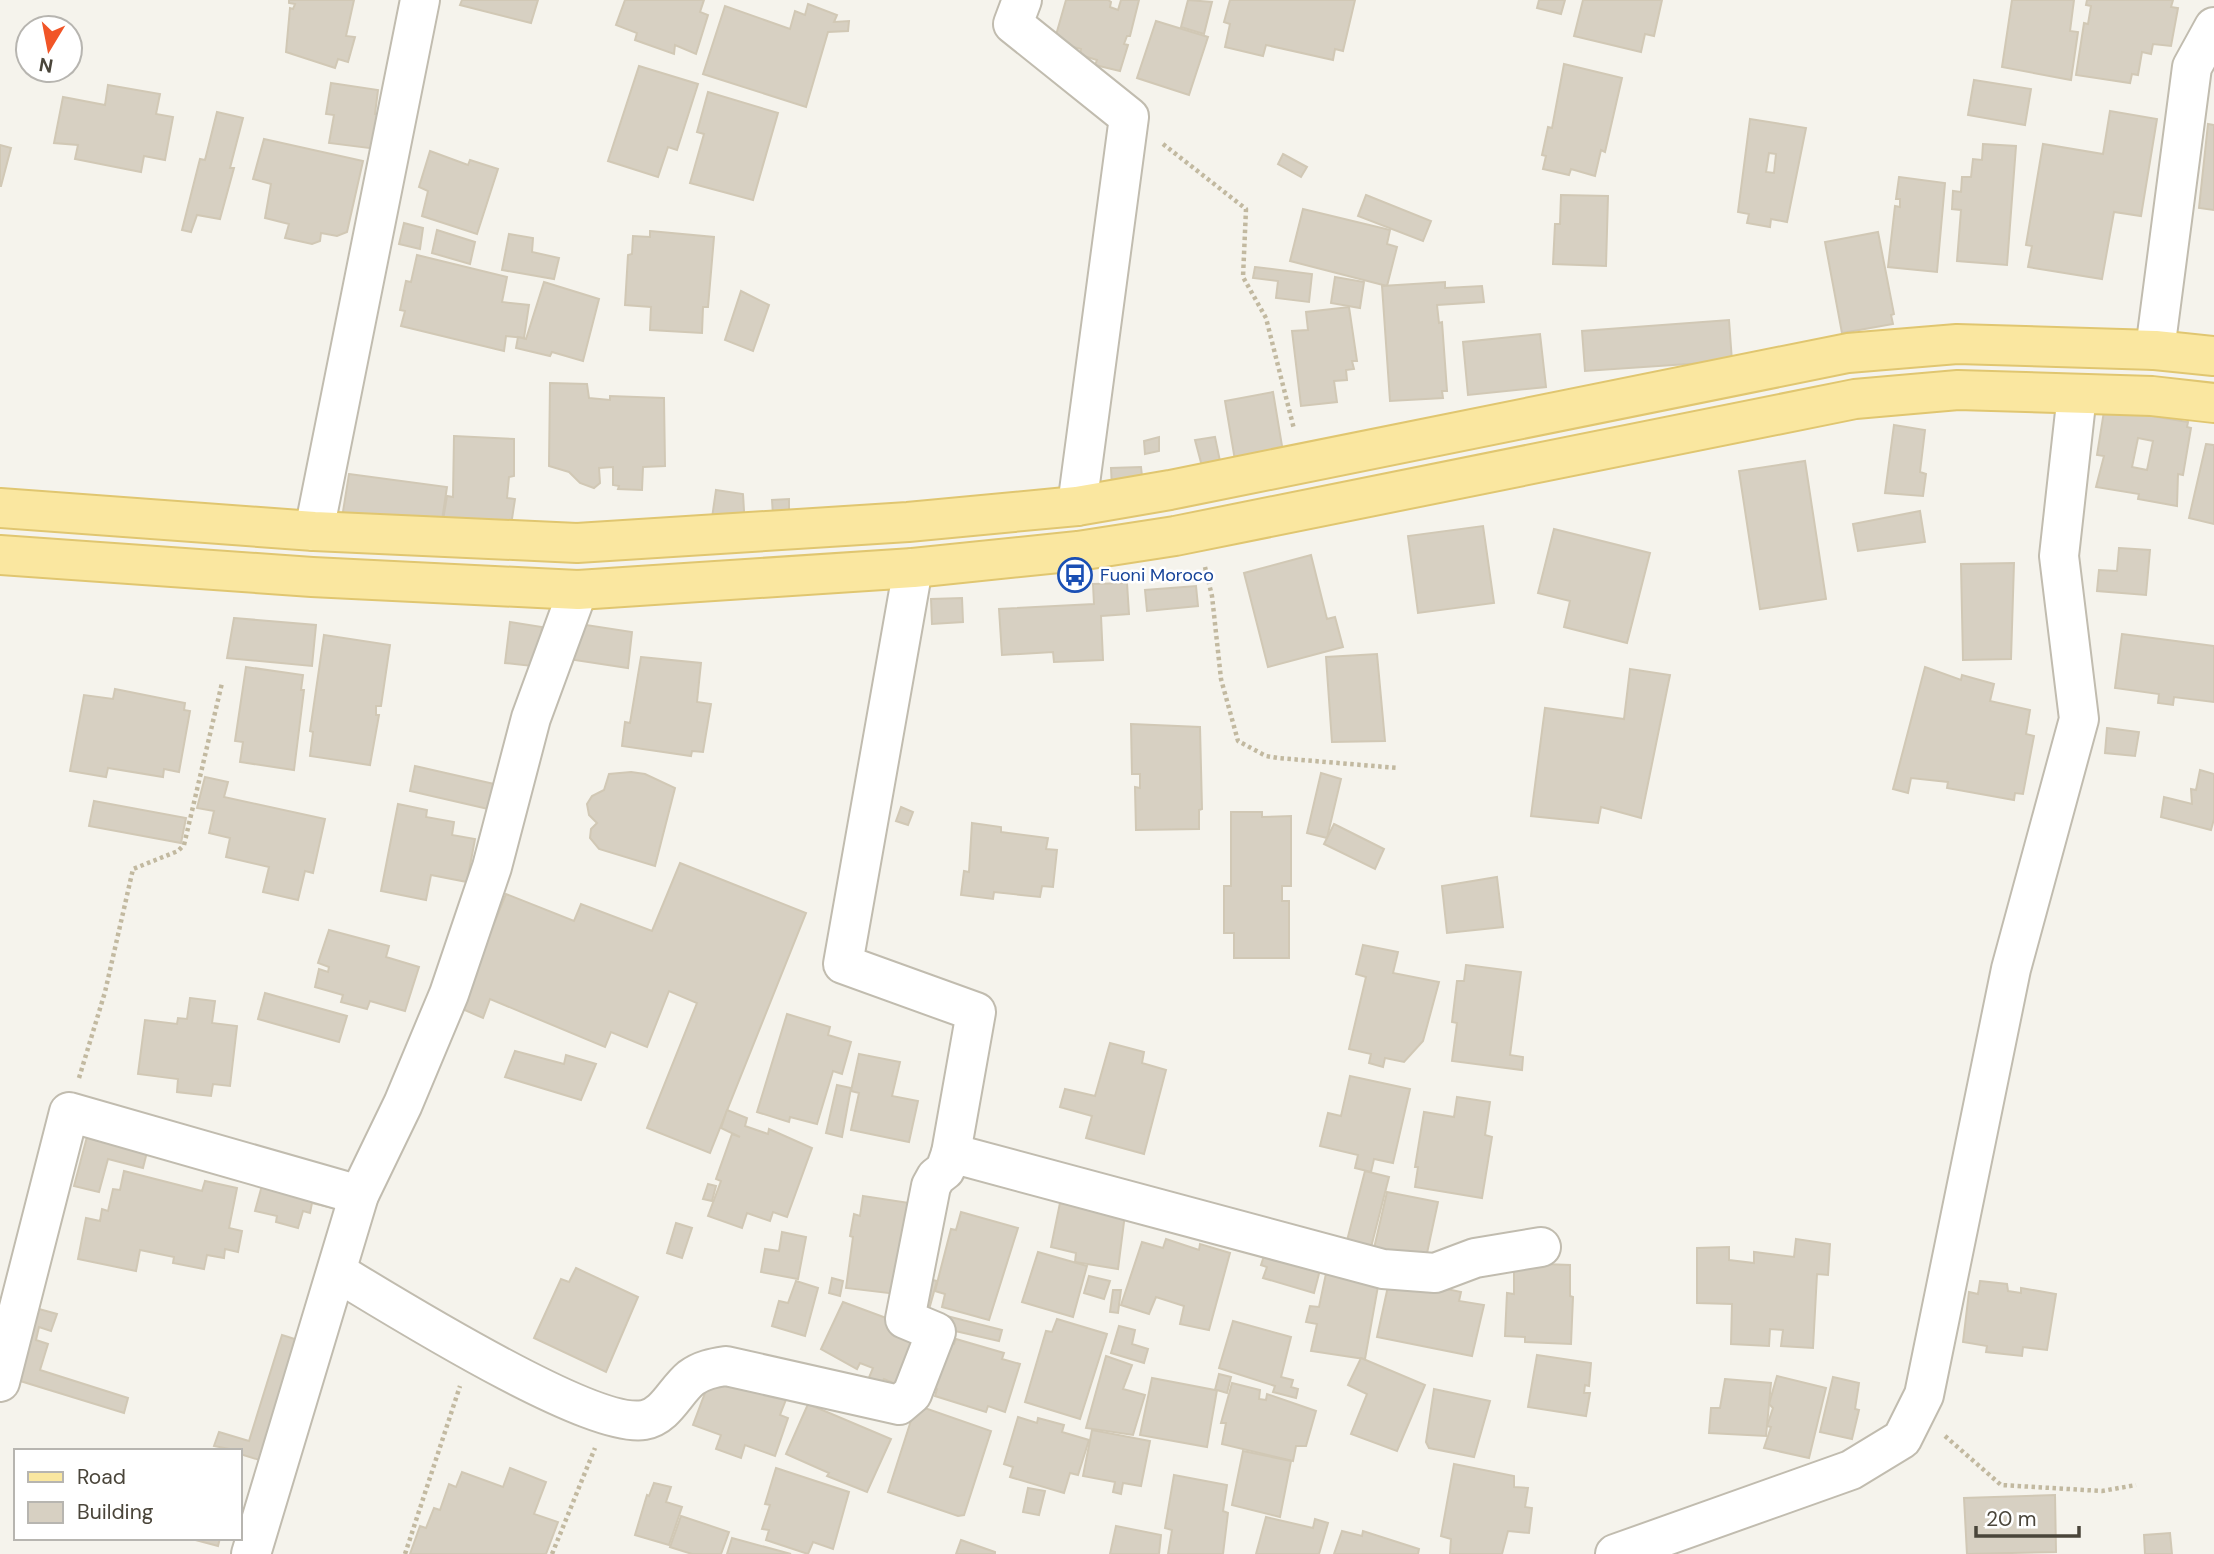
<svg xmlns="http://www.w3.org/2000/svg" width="2214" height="1554" font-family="'DM Sans',sans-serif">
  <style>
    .building { fill: #d7d0c2; stroke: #d1c8b5; stroke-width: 2; fill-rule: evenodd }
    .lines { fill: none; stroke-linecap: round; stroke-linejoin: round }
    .minor-casing { stroke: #c1bcaf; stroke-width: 42 }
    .major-casing { stroke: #e0c670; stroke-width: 42 }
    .path { stroke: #c2b9a0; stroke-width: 4.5; stroke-dasharray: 3.5 3.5; stroke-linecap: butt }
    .minor { stroke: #fff; stroke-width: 38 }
    .major { stroke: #fae7a0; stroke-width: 38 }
    .labels { text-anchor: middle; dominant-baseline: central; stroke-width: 5; stroke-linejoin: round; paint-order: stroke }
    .transit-label { font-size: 18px; fill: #164399; stroke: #fff; text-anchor: start }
  </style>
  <rect width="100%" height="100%" fill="#f5f3ec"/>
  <!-- building -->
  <g class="building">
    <polygon points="289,0 354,0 346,36 355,37 348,62 338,59 335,68 286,52 290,8 293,9 295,4 289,3"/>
    <polygon points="462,0 538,0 531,23 460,5"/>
    <polygon points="625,0 704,0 700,12 708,15 696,54 675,45 674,54 635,40 637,33 616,25"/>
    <polygon points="1066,0 1108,0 1111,2 1110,7 1118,10 1121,0 1139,0 1130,36 1127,36 1124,44 1128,45 1120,71 1095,65 1097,60 1080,55 1081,49 1054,42"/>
    <polygon points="1188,0 1212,2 1204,34 1181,27"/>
    <polygon points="1230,0 1355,0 1343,51 1335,49 1333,60 1266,45 1263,56 1225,47 1230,24 1224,22"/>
    <polygon points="1539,0 1565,0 1561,14 1537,8"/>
    <polygon points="1583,0 1662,0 1654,36 1645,34 1641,52 1574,36"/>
    <polygon points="2012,0 2074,0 2070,31 2078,32 2071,80 2002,67"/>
    <polygon points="2087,0 2173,0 2171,7 2178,8 2171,46 2153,44 2151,54 2142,52 2138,75 2132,74 2130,83 2076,75 2084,23 2088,24 2091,6 2086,5"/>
    <polygon points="808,4 837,15 834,22 849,21 848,31 828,32 806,107 703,74 725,6 790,29 795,11 805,15"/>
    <polygon points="1156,21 1208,37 1189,95 1137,78"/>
    <polygon points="1564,64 1622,78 1605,152 1601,150 1595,176 1571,169 1569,175 1543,169 1546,156 1542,155 1548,127 1552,128"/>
    <polygon points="639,66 698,84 677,150 668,147 658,177 608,161"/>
    <polygon points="1974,80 2031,89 2025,125 1968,115"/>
    <polygon points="331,83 378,90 375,114 382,114 377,149 329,143 334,115 326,114"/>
    <polygon points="108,85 160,94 156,114 173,117 165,160 144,156 141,172 75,159 78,145 54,143 63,97 105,105"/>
    <polygon points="708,92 778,113 753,200 690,183 704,134 697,132"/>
    <polygon points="2110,111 2157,119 2141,216 2114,212 2102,279 2028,267 2032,246 2026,245 2043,144 2103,154"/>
    <polygon points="217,112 243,118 230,168 234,168 220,219 197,215 191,232 182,230 200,159 205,160"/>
    <path d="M1750,119L1806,128L1787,222L1771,219L1770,227L1747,223L1749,214L1738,212ZM1769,153L1776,154L1774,173L1766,172Z"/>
    <polygon points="2208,124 2214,125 2214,210 2199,208"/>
    <polygon points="264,139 363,161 347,232 337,236 321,233 320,241 312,244 285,238 289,224 265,218 271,184 253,179"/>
    <polygon points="1983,144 2016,146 2007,265 1957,261 1961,210 1952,209 1953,191 1961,192 1962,177 1971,177 1973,159 1982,160"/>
    <polygon points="0,145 11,148 1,186 0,186"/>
    <polygon points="430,151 468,165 470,160 498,169 477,234 422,216 428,191 419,187"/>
    <polygon points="1283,154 1307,167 1301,177 1278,164"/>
    <polygon points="1899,177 1945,183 1937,272 1888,267 1895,206 1900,207 1900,199 1896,199"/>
    <polygon points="1366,195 1431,221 1423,241 1358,216"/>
    <polygon points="1561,195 1608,196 1606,266 1553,264 1555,224 1560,224"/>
    <polygon points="1303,209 1390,230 1387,244 1397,247 1387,286 1290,261"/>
    <polygon points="404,223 423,228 420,249 399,244"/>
    <polygon points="437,230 475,242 470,264 432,253"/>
    <polygon points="650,231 714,237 708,307 703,307 702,333 650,330 651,307 625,305 628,255 632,254 633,236 650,237"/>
    <polygon points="1878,232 1894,314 1891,315 1893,324 1842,333 1825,242"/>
    <polygon points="509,234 533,238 532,252 559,258 554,279 502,270"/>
    <polygon points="417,255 507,277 502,302 529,305 524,338 506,336 504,351 401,326 405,311 400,310 406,281 411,282"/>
    <polygon points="1255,267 1312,274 1309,302 1276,298 1278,281 1253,278"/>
    <polygon points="1335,277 1364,282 1360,308 1331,303"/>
    <polygon points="544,282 599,299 583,361 552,352 550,356 516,348 518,337 526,339"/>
    <polygon points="1445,282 1445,288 1482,286 1484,302 1437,305 1439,323 1442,322 1447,391 1442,391 1443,398 1390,401 1382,286"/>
    <polygon points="741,291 769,305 753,351 725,340"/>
    <polygon points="1349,307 1357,361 1352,361 1354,369 1346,370 1347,380 1334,381 1337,402 1301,406 1292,331 1308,330 1306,312"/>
    <polygon points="1729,320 1732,361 1585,371 1582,331"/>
    <polygon points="1540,334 1546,387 1468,395 1463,342"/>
    <polygon points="550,383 587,384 589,398 610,400 610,396 664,398 665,466 643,467 642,490 618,489 619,486 613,485 613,467 599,468 600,483 594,488 580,483 569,472 549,466"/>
    <polygon points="1273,392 1284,458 1236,466 1225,401"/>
    <path d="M2105,405L2133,413L2188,422L2187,427L2191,428L2183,475L2178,474L2177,506L2138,499L2139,494L2096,487L2104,456L2097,455ZM2138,438L2153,441L2147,470L2132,467Z"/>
    <polygon points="1894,425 1925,430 1920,472 1926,474 1923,496 1885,493"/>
    <polygon points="454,436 514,439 514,476 509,477 507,498 515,499 510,532 443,520 447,496 453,497"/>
    <polygon points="1159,437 1159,451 1145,454 1144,441"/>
    <polygon points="1215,437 1221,466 1203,470 1195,440"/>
    <polygon points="2206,444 2214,445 2214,524 2189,518"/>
    <polygon points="1805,461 1826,599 1760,609 1739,471"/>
    <polygon points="1141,467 1143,485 1112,488 1111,468"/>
    <polygon points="349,474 447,487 441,527 341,524"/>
    <polygon points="716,490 743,494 745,527 711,525"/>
    <polygon points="789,499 789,513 773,515 772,500"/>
    <polygon points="1920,511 1925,542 1858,551 1853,524"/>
    <polygon points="1483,526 1494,603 1418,613 1408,536"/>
    <polygon points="1554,529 1650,553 1627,643 1564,627 1570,601 1538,593"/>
    <polygon points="2119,548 2150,550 2146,595 2097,591 2099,570 2117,571"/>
    <polygon points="1311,555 1327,619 1335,617 1343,647 1268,667 1244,573"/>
    <polygon points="2014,563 2011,659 1963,660 1961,564"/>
    <polygon points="1127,583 1129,614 1101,616 1103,660 1054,662 1053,652 1002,655 999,609 1094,604 1093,584"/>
    <polygon points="1196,586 1198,606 1147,611 1145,590"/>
    <polygon points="962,598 963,622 932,624 931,599"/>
    <polygon points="234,618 316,625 312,666 227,658"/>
    <polygon points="510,622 542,627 538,655 532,666 505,663"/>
    <polygon points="573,623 632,632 628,668 568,659"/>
    <polygon points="2122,634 2214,646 2214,702 2174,697 2173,705 2158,703 2159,694 2115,688"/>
    <polygon points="324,635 390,645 381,706 376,706 376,715 379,715 370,765 310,756 313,732 310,731"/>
    <polygon points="1377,654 1385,741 1332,742 1326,657"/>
    <polygon points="641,657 701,663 697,702 711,704 703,752 692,751 691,756 622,746 625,722 630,723"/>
    <polygon points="246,667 303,675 301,690 304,690 294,770 240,762 243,742 235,741"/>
    <polygon points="1925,667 1961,680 1962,675 1994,684 1990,701 2030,710 2026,734 2034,736 2023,794 2015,793 2014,800 1947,788 1948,782 1911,778 1908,793 1893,789"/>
    <polygon points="1630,669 1670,675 1641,818 1601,807 1598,823 1531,816 1545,708 1624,719"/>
    <polygon points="115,689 185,703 184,710 190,711 179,772 164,769 163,777 108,768 106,777 70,771 84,695 113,699"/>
    <polygon points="1131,724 1200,727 1202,809 1199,810 1199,829 1136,830 1135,787 1140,788 1140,774 1132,774"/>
    <polygon points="2107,728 2139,732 2135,756 2105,753"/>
    <polygon points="415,766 503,786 497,811 410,791"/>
    <polygon points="2200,770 2214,774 2214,819 2211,830 2161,817 2164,797 2192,804 2191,789 2196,790"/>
    <polygon points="631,772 645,774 675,788 655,866 599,849 590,838 591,829 597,823 589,815 587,804 592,796 604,790 609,774"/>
    <polygon points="1321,773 1341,779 1327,838 1307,833"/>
    <polygon points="205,777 228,782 224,797 325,819 313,873 305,871 298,900 263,892 269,867 226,857 230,838 209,833 214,811 197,808"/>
    <polygon points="94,801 186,818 181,843 89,826"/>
    <polygon points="398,804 427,810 426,817 454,822 452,835 475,839 467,882 431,875 426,900 381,891"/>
    <polygon points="901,807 913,812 908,825 896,821"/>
    <polygon points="1231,812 1262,812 1262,817 1291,816 1291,886 1282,886 1282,901 1289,901 1289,958 1234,958 1234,933 1224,933 1224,886 1231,886"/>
    <polygon points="972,823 1001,827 1001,832 1048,838 1046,849 1057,850 1053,887 1042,886 1040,897 994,892 993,899 961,895 964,871 969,872"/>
    <polygon points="1334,824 1384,849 1375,869 1324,844"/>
    <polygon points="680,863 806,913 710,1153 647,1128 697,1003 669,991 647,1047 611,1032 605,1047 490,999 483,1018 460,1008 506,894 574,921 581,904 652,931"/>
    <polygon points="1497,877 1503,927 1447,933 1442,886"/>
    <polygon points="329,930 389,946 386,957 419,967 405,1011 370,1001 367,1009 341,1002 343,995 315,987 319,969 328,972 329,967 318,963"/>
    <polygon points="1363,945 1398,952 1393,973 1439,982 1423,1041 1404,1062 1385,1058 1383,1067 1369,1063 1371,1054 1349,1049 1366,977 1356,974"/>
    <polygon points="1466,965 1521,972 1510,1055 1523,1057 1522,1070 1452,1061 1457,1023 1452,1022 1457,981 1464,981"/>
    <polygon points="265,993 347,1016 339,1042 258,1019"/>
    <polygon points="190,998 215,1001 212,1023 237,1026 230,1086 213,1084 211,1096 177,1092 178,1079 138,1074 145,1020 177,1024 178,1018 187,1019"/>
    <polygon points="787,1014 830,1027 828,1035 851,1042 842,1074 833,1071 817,1124 790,1117 789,1122 757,1112"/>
    <polygon points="1110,1043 1144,1052 1142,1063 1166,1070 1144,1154 1086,1138 1092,1116 1060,1107 1065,1089 1095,1096"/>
    <polygon points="515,1051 564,1064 566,1055 596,1064 581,1100 505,1077"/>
    <polygon points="859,1054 900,1062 892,1096 918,1101 909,1142 851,1130 859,1093 851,1091"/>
    <polygon points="1350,1076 1410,1089 1393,1163 1374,1159 1371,1172 1355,1168 1358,1155 1320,1146 1328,1113 1341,1116"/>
    <polygon points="837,1085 851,1088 842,1137 826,1133"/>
    <polygon points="1457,1097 1490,1102 1485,1135 1492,1137 1482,1198 1415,1187 1418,1167 1415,1167 1424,1112 1454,1117"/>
    <polygon points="727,1110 747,1118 745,1126 768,1134 769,1129 812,1148 787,1217 773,1212 770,1221 747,1213 742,1228 708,1216 721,1181 716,1179 732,1134 740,1137 721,1128"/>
    <polygon points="88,1133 148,1148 143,1168 108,1159 99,1192 74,1186"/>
    <polygon points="124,1171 202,1191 205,1181 237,1188 229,1228 242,1231 238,1252 225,1249 224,1258 207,1255 204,1269 173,1263 174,1257 140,1250 136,1271 78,1259 86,1218 100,1221 102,1209 108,1211 113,1189 120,1190"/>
    <polygon points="1365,1171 1389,1177 1367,1263 1343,1256"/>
    <polygon points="264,1178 345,1211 312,1203 310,1213 303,1211 298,1228 276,1222 277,1216 255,1211"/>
    <polygon points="708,1184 716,1186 712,1201 703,1199"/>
    <polygon points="1387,1192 1438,1202 1424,1267 1372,1257"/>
    <polygon points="863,1196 916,1204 905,1295 846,1288 853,1237 850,1236 854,1214 860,1216"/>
    <polygon points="1060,1203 1125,1214 1118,1269 1075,1262 1076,1253 1051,1247"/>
    <polygon points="961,1212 1018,1228 989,1320 942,1307 945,1294 935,1291 951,1229 956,1230"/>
    <polygon points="676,1223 692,1228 682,1258 667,1253"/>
    <polygon points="782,1232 806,1237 798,1279 761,1272 765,1249 779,1251"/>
    <polygon points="1166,1239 1199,1250 1200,1244 1230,1253 1209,1330 1180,1324 1184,1306 1156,1297 1149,1314 1121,1305 1142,1242 1163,1248"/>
    <polygon points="1796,1239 1830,1244 1828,1275 1817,1274 1813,1348 1781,1346 1783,1330 1770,1329 1769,1346 1731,1344 1732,1304 1697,1303 1697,1248 1729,1247 1729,1260 1754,1263 1754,1252 1794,1257"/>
    <polygon points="1266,1250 1321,1266 1314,1293 1263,1278 1267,1267 1261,1265"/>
    <polygon points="1038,1252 1087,1266 1073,1317 1022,1302"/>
    <polygon points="1514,1263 1570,1265 1570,1296 1573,1297 1571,1344 1525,1342 1525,1337 1505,1336 1507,1293 1514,1294"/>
    <polygon points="1328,1264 1380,1275 1365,1359 1311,1351 1317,1324 1306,1322 1310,1306 1319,1307"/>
    <polygon points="576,1268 638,1297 606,1372 534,1338 561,1279 569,1282"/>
    <polygon points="1089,1276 1110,1281 1104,1299 1084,1293"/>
    <polygon points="920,1277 937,1281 930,1306 923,1305 923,1310 1002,1330 999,1341 907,1320"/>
    <polygon points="1390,1277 1461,1292 1459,1301 1484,1305 1472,1356 1377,1337"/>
    <polygon points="832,1278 843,1281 840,1296 829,1293"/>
    <polygon points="796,1281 818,1288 805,1336 772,1326 779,1301 788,1303"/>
    <polygon points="1980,1281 2007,1284 2008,1291 2021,1293 2021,1288 2056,1294 2047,1350 2023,1347 2022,1356 1986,1352 1987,1346 1963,1342 1969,1292 1978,1294"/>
    <polygon points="1113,1290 1121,1290 1118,1313 1110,1312"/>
    <polygon points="843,1302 927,1333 905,1388 884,1379 881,1385 868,1380 873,1368 860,1363 857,1369 821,1349"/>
    <polygon points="39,1309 57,1314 51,1331 39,1327 36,1340 48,1344 40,1370 128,1398 124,1413 17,1380"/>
    <polygon points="1057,1319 1107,1334 1080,1419 1025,1402 1046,1331 1052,1332"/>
    <polygon points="1233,1321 1291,1337 1281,1377 1293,1380 1291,1387 1298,1389 1296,1398 1273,1392 1275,1386 1219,1368"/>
    <polygon points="1119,1326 1135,1330 1132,1344 1148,1349 1144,1363 1111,1353"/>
    <polygon points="282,1335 304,1342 266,1462 240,1454 240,1451 214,1446 219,1432 249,1441"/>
    <polygon points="937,1339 954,1344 956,1339 1004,1353 1002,1359 1020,1364 1005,1412 988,1406 986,1412 935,1396 937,1389 921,1383"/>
    <polygon points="1537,1355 1591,1363 1589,1386 1585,1385 1584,1393 1590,1393 1586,1416 1528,1407"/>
    <polygon points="1106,1356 1132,1365 1123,1389 1145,1395 1133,1435 1086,1428"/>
    <polygon points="1361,1358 1425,1385 1397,1451 1351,1434 1367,1394 1348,1385"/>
    <polygon points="1219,1374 1231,1377 1227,1393 1217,1390 1207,1447 1140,1435 1152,1378 1215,1390"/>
    <polygon points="1777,1376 1826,1388 1809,1458 1764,1448 1771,1427 1767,1426 1773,1408 1769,1404"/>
    <polygon points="711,1377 787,1397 780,1415 788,1418 775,1456 745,1445 741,1458 716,1449 721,1435 693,1425"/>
    <polygon points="1833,1377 1859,1383 1855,1409 1859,1410 1852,1439 1820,1432"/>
    <polygon points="1725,1379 1771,1383 1766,1436 1709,1433 1711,1408 1720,1408"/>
    <polygon points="1232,1383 1260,1390 1259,1399 1266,1400 1267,1394 1316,1411 1306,1446 1296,1446 1293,1461 1222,1444 1226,1423 1221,1423"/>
    <polygon points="1434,1389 1490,1401 1474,1457 1429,1448 1426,1442"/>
    <polygon points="808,1404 891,1439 867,1492 827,1476 829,1473 786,1454"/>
    <polygon points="916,1405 991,1431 964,1515 958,1516 888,1492"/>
    <polygon points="1018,1417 1037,1423 1038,1418 1064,1425 1062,1432 1089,1440 1078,1475 1070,1473 1064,1493 1010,1477 1013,1467 1004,1464"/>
    <polygon points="1092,1430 1150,1441 1141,1486 1123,1483 1121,1494 1113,1492 1115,1482 1083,1476"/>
    <polygon points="1243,1451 1291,1461 1280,1517 1232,1505"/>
    <polygon points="1454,1464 1514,1476 1514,1487 1528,1488 1525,1507 1532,1508 1529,1533 1508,1531 1502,1554 1450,1554 1451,1539 1441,1536"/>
    <polygon points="510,1468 546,1482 534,1514 558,1522 546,1554 410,1554 420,1526 426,1528 434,1508 440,1510 449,1484 456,1487 462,1472 503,1487"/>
    <polygon points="776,1468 849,1492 833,1549 813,1542 808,1554 766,1540 769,1530 762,1529 770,1505 765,1504"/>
    <polygon points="1174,1475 1227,1485 1223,1511 1228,1513 1223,1554 1168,1554 1172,1530 1165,1528"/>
    <polygon points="654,1483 671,1487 666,1502 682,1507 669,1545 635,1535 647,1495 649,1496"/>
    <polygon points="1028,1488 1045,1491 1039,1515 1023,1512"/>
    <polygon points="2055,1495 2056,1552 1967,1554 1964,1498"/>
    <polygon points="681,1516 729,1532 721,1554 692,1554 670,1547"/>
    <polygon points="1266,1517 1313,1528 1315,1519 1328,1523 1319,1554 1256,1554"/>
    <polygon points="1116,1526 1161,1535 1159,1554 1110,1554"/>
    <polygon points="1342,1531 1362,1536 1363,1531 1419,1549 1418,1554 1334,1554"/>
    <polygon points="2170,1533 2172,1554 2145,1554 2144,1535"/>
    <polygon points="188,1538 220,1538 218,1546"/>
    <polygon points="732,1538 791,1554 727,1554"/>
    <polygon points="961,1540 995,1552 995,1554 956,1554"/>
  </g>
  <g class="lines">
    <!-- minor casing -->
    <g class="minor-casing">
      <g id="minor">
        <polyline points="1022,0 1013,24 1129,117 1077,506"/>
        <polyline points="2155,350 2192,67 2214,27"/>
        <polyline points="314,531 420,0"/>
        <polyline points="913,568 843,964 976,1012 951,1153"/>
        <path d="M337,1272C392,1305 589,1429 644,1420C666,1416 675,1391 691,1378C702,1370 713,1368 726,1366L899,1405L912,1394L936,1332L905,1319L931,1186L936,1177L945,1170L951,1153L1383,1269L1435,1273L1475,1258L1541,1247"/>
        <polyline points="0,1382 69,1112 359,1195"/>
        <polyline points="251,1554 359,1195 403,1104 449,994 492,867 531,718 578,590"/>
        <polyline points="1615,1554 1851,1470 1902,1439 1924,1395 2011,969 2079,719 2059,556 2077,394"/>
      </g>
    </g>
    <!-- major casing -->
    <g class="major-casing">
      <g id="major">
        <polyline points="0,508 314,531 577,543 908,522 1077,506 1170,490 1848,353 1957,344 2155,350 2214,356"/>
        <polyline points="0,555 312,577 578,590 913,568 1078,551 1175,536 1855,399 1958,390 2152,396 2214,403"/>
      </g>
    </g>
    <!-- path -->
    <g class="path">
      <polyline points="1163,144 1246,209 1243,277 1266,318 1294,429"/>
      <polyline points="1205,567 1212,596 1221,679 1238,741 1266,756 1278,758 1398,768"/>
      <polyline points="79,1078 105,992 133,869 178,851 184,845 222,683"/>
      <polyline points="1945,1436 2001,1485 2102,1491 2136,1485"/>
      <polyline points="405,1554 460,1386"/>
      <polyline points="552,1554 595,1448"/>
    </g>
    <!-- minor -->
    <use href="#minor" class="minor"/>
    <!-- major -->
    <use href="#major" class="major"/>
  </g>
  <!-- icons -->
  <defs>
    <g id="bus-ring" transform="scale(1.75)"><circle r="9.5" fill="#fff" stroke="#1a4fb4" stroke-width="1.5"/><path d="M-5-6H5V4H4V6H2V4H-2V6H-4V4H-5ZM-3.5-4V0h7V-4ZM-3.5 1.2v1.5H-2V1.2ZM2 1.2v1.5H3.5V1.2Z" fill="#1a4fb4"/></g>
  </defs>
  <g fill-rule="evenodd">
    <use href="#bus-ring" x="1075" y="575"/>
  </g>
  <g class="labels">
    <!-- transit labels -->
    <g class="transit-label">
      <text x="1100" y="575">Fuoni Moroco</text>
    </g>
  </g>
  <!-- legend -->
  <rect x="14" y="1449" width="228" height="91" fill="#ffffff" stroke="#b7b5b0" stroke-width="2"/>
  <rect x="28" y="1472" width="35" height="10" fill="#fae7a0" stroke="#b7b5b0" stroke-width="2"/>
  <text x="77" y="1484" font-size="21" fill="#4a453a">Road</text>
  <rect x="28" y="1502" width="35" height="21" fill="#d7d0c2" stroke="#b7b5b0" stroke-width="2"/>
  <text x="77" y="1519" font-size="21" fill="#4a453a">Building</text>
  <!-- north arrow -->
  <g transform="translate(49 49) rotate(190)"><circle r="33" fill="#ffffff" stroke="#b7b5b0" stroke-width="2"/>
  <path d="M0-5L12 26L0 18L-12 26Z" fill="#f15527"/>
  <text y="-10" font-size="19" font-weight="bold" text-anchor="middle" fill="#4a453a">N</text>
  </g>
  <!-- scale -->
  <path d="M1976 1526v10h103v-10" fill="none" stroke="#4a453a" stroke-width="3.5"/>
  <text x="1986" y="1526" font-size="21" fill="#4a453a" stroke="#ffffff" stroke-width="5" paint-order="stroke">20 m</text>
</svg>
